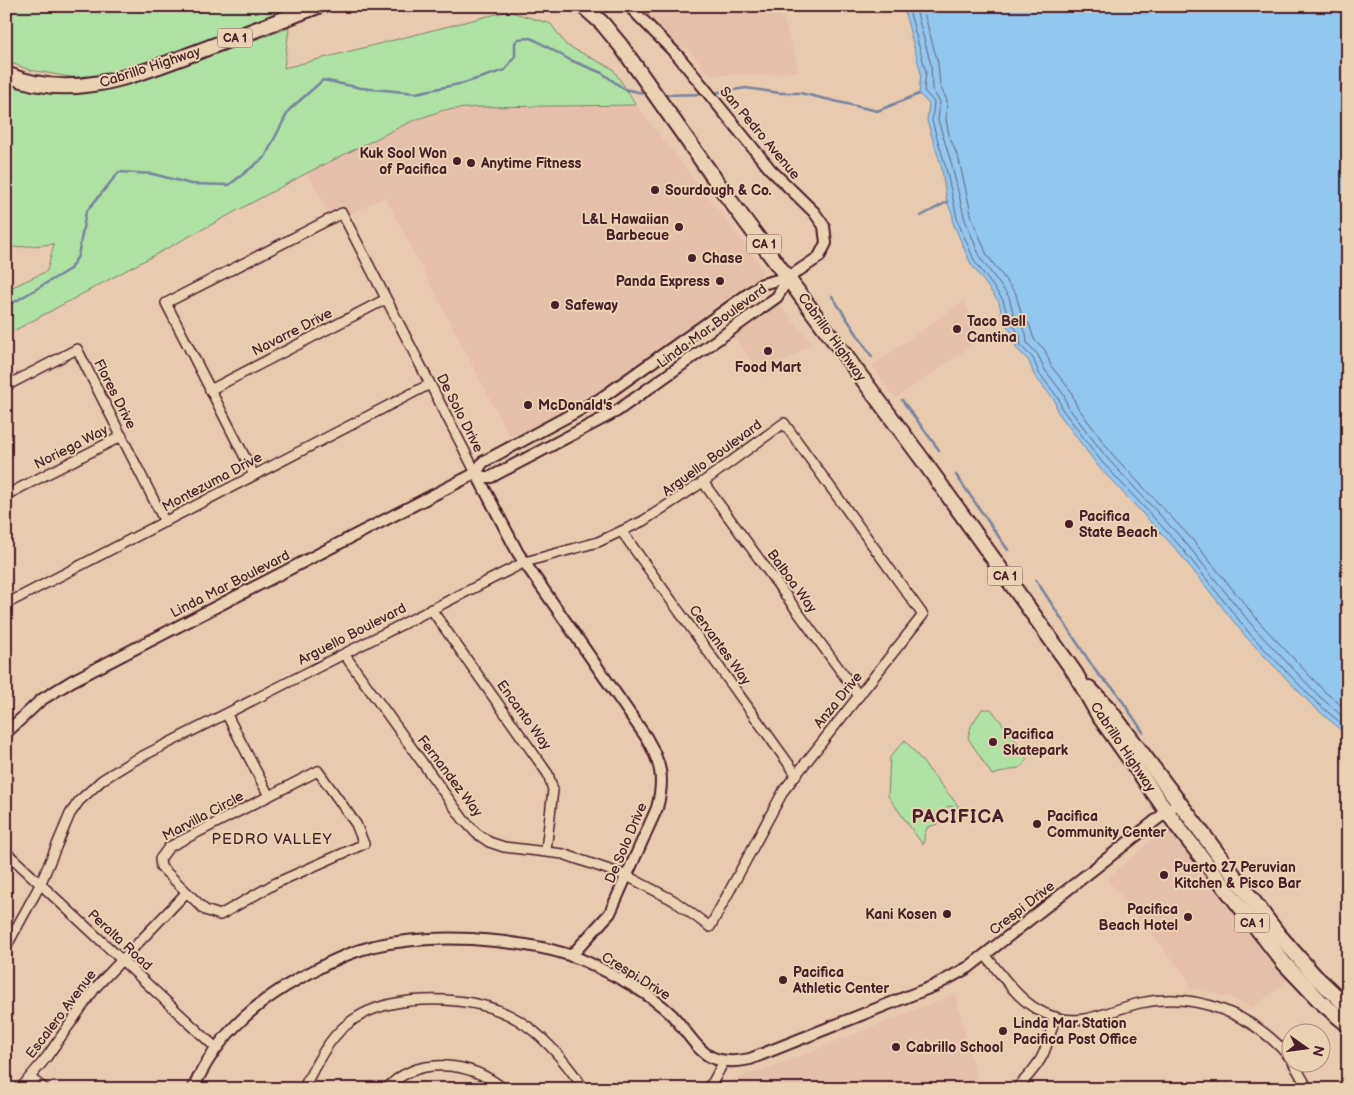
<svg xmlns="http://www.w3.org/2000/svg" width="1354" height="1095" font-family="'Balsamiq Sans',sans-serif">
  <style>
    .built { fill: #e5bfaa }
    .green { fill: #aee2a3; stroke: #7c8067 }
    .water { fill: #92c7ef; stroke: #7584a1 }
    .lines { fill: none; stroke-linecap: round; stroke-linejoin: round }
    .shore { stroke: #676279; stroke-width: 1 }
    .stream { stroke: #7584a1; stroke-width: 2.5 }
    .minor-casing { stroke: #4a1f2b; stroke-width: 12 }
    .tertiary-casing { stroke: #4a1f2b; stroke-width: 14 }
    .trunk-casing { stroke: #4a1f2b; stroke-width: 18 }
    .minor { stroke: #ead3b3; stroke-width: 9 }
    .tertiary { stroke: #ead3b3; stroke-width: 10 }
    .trunk { stroke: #ead3b3; stroke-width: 14 }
    .poi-dot { fill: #4a1f2b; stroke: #ead3b3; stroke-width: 2 }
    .labels { text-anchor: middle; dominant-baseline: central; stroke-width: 4; stroke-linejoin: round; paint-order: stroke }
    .shield { fill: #ead3b3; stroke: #7a5554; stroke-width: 1 }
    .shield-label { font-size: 12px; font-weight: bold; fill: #4a1f2b }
    .street-label { font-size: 14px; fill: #4a1f2b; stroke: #ead3b3 }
    .poi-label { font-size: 14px; font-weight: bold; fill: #4a1f2b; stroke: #ead3b3; text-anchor: start }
    .neighbourhood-label { font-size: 15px; letter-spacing: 1px; fill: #4a1f2b; stroke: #ead3b3 }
    .district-label { font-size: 19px; font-weight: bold; letter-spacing: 1px; fill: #4a1f2b; stroke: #ead3b3 }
  </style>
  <rect width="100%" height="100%" fill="#e8caaf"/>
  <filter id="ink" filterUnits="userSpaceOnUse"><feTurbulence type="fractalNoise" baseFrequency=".02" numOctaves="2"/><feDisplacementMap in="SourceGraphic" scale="10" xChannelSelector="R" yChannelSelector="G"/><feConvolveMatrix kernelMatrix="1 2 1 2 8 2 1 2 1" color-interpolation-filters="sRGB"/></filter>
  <g filter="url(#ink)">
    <!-- built -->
    <g class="built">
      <polygon points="633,6 779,6 799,71 771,75 715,75 705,71 688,47 681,50"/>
      <polygon points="636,105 757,259 762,272 759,282 584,405 527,435 509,435 385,197 348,215 342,207 330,213 307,173 412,121 444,110 478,107"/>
      <polygon points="776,300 811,343 765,377 732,334"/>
      <polygon points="964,301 982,338 895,399 872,366"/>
      <polygon points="1163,830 1170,830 1175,833 1288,980 1253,1008 1232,998 1189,988 1188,979 1107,879"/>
      <polygon points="955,994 979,1089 732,1089 728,1081 772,1067"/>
    </g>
    <!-- green -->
    <g class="green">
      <polygon points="6,6 294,6 177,53 88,80 30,70 6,61"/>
      <polygon points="508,11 551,24 566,45 613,69 636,105 478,107 444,110 412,121 307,173 6,335 6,290 47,271 54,244 6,248 6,77 19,85 79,93 176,67 289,28 284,68"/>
      <polygon points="982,709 991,709 1025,753 1027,760 1021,767 992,775 968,738 971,726"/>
      <polygon points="905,740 960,808 949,806 940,812 938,824 928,827 925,832 923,845 888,796 890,757"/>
    </g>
    <!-- water -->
    <polygon class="water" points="903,6 1348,6 1348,736 1312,705 1246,637 1176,549 1098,466 1057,411 1055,401 1034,375 1029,361 1016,348 1015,337 1003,320 999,302 971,264 953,223 953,216 947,202 941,165 927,121 929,104 919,94 921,73"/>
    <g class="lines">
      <!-- shore -->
      <g class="shore">
        <polyline points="908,6 926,72 924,91 934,102 932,121 945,164 958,222 975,262 1003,300 1008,318 1020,335 1021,346 1033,358 1039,373 1059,399 1062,409 1102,462 1180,546 1250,634 1316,702 1348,729"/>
        <polyline points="915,6 931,65 932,89 940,102 938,120 951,162 965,220 981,259 1009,297 1014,316 1026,333 1027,343 1038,355 1045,370 1064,395 1068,407 1107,458 1185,542 1255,629 1320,697 1348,721"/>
        <polyline points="922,6 938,63 940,86 947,100 946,119 949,135 959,160 972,218 987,255 1016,294 1021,313 1029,324 1034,339 1045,350 1051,366 1071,391 1076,405 1112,454 1190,537 1261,624 1325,692 1348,711"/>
      </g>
      <!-- stream -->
      <g class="stream">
        <polyline points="713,93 746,88 780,93 800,93 877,111 919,94"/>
        <polyline points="663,95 705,94"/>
        <polyline points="921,216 947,202"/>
        <polyline points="832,296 872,357"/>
        <polyline points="6,307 70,269 78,256 86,212 119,172 153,174 191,184 229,185 265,157 289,110 323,80 361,88 416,93 464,83 505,70 515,56 515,43 518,39 530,38 537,41 570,60 602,73 624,89 648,94"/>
        <polyline points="902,400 939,450"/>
        <polyline points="956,475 1008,550"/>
        <polyline points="1036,580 1097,673 1115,690 1143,732"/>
      </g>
      <!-- minor casing -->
      <g class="minor-casing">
        <g id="minor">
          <polyline points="6,386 77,349 165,522"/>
          <polyline points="210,390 386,299"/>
          <polyline points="254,475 166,303 342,213 476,473"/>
          <polyline points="703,482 859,696"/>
          <polyline points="6,495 122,436"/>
          <polyline points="622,532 796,774"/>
          <polyline points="6,604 430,384"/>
          <polyline points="431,609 548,774 553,790 546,850"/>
          <polyline points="227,715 269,796"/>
          <polygon points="318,771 356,824 364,844 276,883 220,915 205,910 161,867 160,859 169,847"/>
          <polyline points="6,852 215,1047"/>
          <polyline points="6,947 40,885 70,814 79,801 102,780 131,762 525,562 598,542 643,521 703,482 784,423 923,615 784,790 710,927 673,900 627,876 563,854 504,847 489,842 476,833 463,819 344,654"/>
          <path d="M985,955C1003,976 1019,1002 1044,1013C1081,1030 1105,1011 1140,1003C1197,991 1255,1015 1292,1060"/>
          <polyline points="1293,1062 1308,1089"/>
          <polyline points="30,1078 45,1089"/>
          <polyline points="20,1089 46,1058 96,987 186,893"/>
          <path d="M303,1089C315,1067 326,1042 345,1026C367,1007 395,1001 423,1000C502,997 541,1025 584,1089"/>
          <path d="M386,1089C417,1055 470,1061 504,1089"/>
          <polyline points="706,1089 713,1082 724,1061"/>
          <path d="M1016,1089C1043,1061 1045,1055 1055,1017"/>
        </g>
      </g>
      <!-- tertiary casing -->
      <g class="tertiary-casing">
        <g id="tertiary">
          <path d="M476,473L518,553L646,737C661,763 665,778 657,808L610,913L571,956"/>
          <polyline points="476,473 483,477 491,477 617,411 777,297 789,277"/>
          <polyline points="6,733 41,700 72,681 476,473 483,462 600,399 762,284 789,277 819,257 826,243 824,226 814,212 770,169 679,57 629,6"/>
          <path d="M193,1089C218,1032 261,997 315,970C333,960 354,951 374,946C413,938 456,937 495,941C526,944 559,949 587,962C616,976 648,992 671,1014C684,1027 694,1047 709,1056C722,1063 736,1062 750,1059L934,986L969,967L1179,802"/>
        </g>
      </g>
      <!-- trunk casing -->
      <g class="trunk-casing">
        <g id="trunk">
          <polyline points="583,6 602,23 621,46 726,195 922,459 1075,673 1099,716 1178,827 1284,963 1321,1002 1348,1025"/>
          <path d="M6,74C71,103 135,75 197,52C237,37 278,21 318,6"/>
          <polyline points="1089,688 1108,708 1278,934 1314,975 1348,1007"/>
        </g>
      </g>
      <!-- minor -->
      <use href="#minor" class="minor"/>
      <!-- tertiary -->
      <use href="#tertiary" class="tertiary"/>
      <!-- trunk -->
      <use href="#trunk" class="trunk"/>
    </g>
  </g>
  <!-- markers -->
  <g class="poi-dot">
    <circle cx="457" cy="161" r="5"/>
    <circle cx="471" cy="163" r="5"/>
    <circle cx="655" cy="190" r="5"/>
    <circle cx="679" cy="227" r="5"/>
    <circle cx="692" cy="258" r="5"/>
    <circle cx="720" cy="281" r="5"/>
    <circle cx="555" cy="305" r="5"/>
    <circle cx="957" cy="329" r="5"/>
    <circle cx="768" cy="351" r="5"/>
    <circle cx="528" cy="405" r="5"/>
    <circle cx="1069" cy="524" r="5"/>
    <circle cx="993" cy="742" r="5"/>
    <circle cx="1037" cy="824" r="5"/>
    <circle cx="1164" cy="875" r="5"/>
    <circle cx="947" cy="914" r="5"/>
    <circle cx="1188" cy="917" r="5"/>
    <circle cx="783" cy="980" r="5"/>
    <circle cx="1003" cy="1031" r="5"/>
    <circle cx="896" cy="1047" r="5"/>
  </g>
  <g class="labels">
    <!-- shield labels -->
    <g class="shield">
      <rect x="217.5" y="28.5" width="35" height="19" rx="4"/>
      <rect x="746.5" y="234.5" width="35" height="19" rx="4"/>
      <rect x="987.5" y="566.5" width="35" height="19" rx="4"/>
      <rect x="1234.5" y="913.5" width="35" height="19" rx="4"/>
    </g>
    <g class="shield-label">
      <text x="235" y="38">CA 1</text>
      <text x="764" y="244">CA 1</text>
      <text x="1005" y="576">CA 1</text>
      <text x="1252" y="923">CA 1</text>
    </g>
    <!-- street labels -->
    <g class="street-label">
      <text transform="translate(150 67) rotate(-18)">Cabrillo Highway</text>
      <text transform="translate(760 133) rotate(50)">San Pedro Avenue</text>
      <text transform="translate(712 326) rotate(-36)">Linda Mar Boulevard</text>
      <text transform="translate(292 332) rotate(-27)">Navarre Drive</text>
      <text transform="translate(832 337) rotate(54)">Cabrillo Highway</text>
      <text transform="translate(115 394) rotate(63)">Flores Drive</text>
      <text transform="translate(460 413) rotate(63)">De Solo Drive</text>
      <text transform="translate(71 447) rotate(-27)">Noriega Way</text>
      <text transform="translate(712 458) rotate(-36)">Arguello Boulevard</text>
      <text transform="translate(212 482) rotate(-28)">Montezuma Drive</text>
      <text transform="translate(792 581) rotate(54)">Balboa Way</text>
      <text transform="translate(230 584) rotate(-27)">Linda Mar Boulevard</text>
      <text transform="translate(352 634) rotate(-27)">Arguello Boulevard</text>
      <text transform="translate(720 645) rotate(54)">Cervantes Way</text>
      <text transform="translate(838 700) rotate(-51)">Anza Drive</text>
      <text transform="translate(524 715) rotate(54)">Encanto Way</text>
      <text transform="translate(1123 747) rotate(56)">Cabrillo Highway</text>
      <text transform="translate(450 776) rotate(53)">Fernandez Way</text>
      <text transform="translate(203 816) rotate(-28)">Marvilla Circle</text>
      <text transform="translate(626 843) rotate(-67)">De Solo Drive</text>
      <text transform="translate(1022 908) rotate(-38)">Crespi Drive</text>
      <text transform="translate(120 940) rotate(43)">Peralta Road</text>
      <text transform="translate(636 976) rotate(32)">Crespi Drive</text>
      <text transform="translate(61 1014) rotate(-53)">Escalero Avenue</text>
    </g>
    <!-- poi labels -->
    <g class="poi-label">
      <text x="447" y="153" text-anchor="end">Kuk Sool Won<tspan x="447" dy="16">of Pacifica</tspan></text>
      <text x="481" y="163">Anytime Fitness</text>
      <text x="665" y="190">Sourdough &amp; Co.</text>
      <text x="669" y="219" text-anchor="end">L&amp;L Hawaiian<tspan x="669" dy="16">Barbecue</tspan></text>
      <text x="702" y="258">Chase</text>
      <text x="710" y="281" text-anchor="end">Panda Express</text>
      <text x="565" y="305">Safeway</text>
      <text x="967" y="321">Taco Bell<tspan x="967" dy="16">Cantina</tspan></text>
      <text x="768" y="367" text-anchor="middle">Food Mart</text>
      <text x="538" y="405">McDonald's</text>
      <text x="1079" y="516">Pacifica<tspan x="1079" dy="16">State Beach</tspan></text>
      <text x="1003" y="734">Pacifica<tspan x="1003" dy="16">Skatepark</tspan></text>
      <text x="1047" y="816">Pacifica<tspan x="1047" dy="16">Community Center</tspan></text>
      <text x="1174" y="867">Puerto 27 Peruvian<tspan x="1174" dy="16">Kitchen &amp; Pisco Bar</tspan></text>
      <text x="1178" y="909" text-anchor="end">Pacifica<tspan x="1178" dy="16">Beach Hotel</tspan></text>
      <text x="937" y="914" text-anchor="end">Kani Kosen</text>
      <text x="793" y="972">Pacifica<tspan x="793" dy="16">Athletic Center</tspan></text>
      <text x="1013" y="1023">Linda Mar Station<tspan x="1013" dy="16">Pacifica Post Office</tspan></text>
      <text x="906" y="1047">Cabrillo School</text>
    </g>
    <!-- neighbourhood labels -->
    <g class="neighbourhood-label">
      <text x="272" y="839">PEDRO VALLEY</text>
    </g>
    <!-- district labels -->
    <g class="district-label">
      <text x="958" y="817">PACIFICA</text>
    </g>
  </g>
  <!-- margin -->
  <rect width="1354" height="1095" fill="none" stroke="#ead3b3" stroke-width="25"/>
  <rect x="12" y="12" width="1329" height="1070" fill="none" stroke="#4a1f2b" stroke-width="2" filter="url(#ink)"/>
  <!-- north arrow -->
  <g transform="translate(1306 1048) rotate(104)"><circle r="24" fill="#ead3b3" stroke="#aa8b7d"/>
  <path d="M0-4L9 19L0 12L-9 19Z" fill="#4a1f2b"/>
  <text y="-8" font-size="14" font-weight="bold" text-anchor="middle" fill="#4a1f2b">N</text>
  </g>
</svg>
